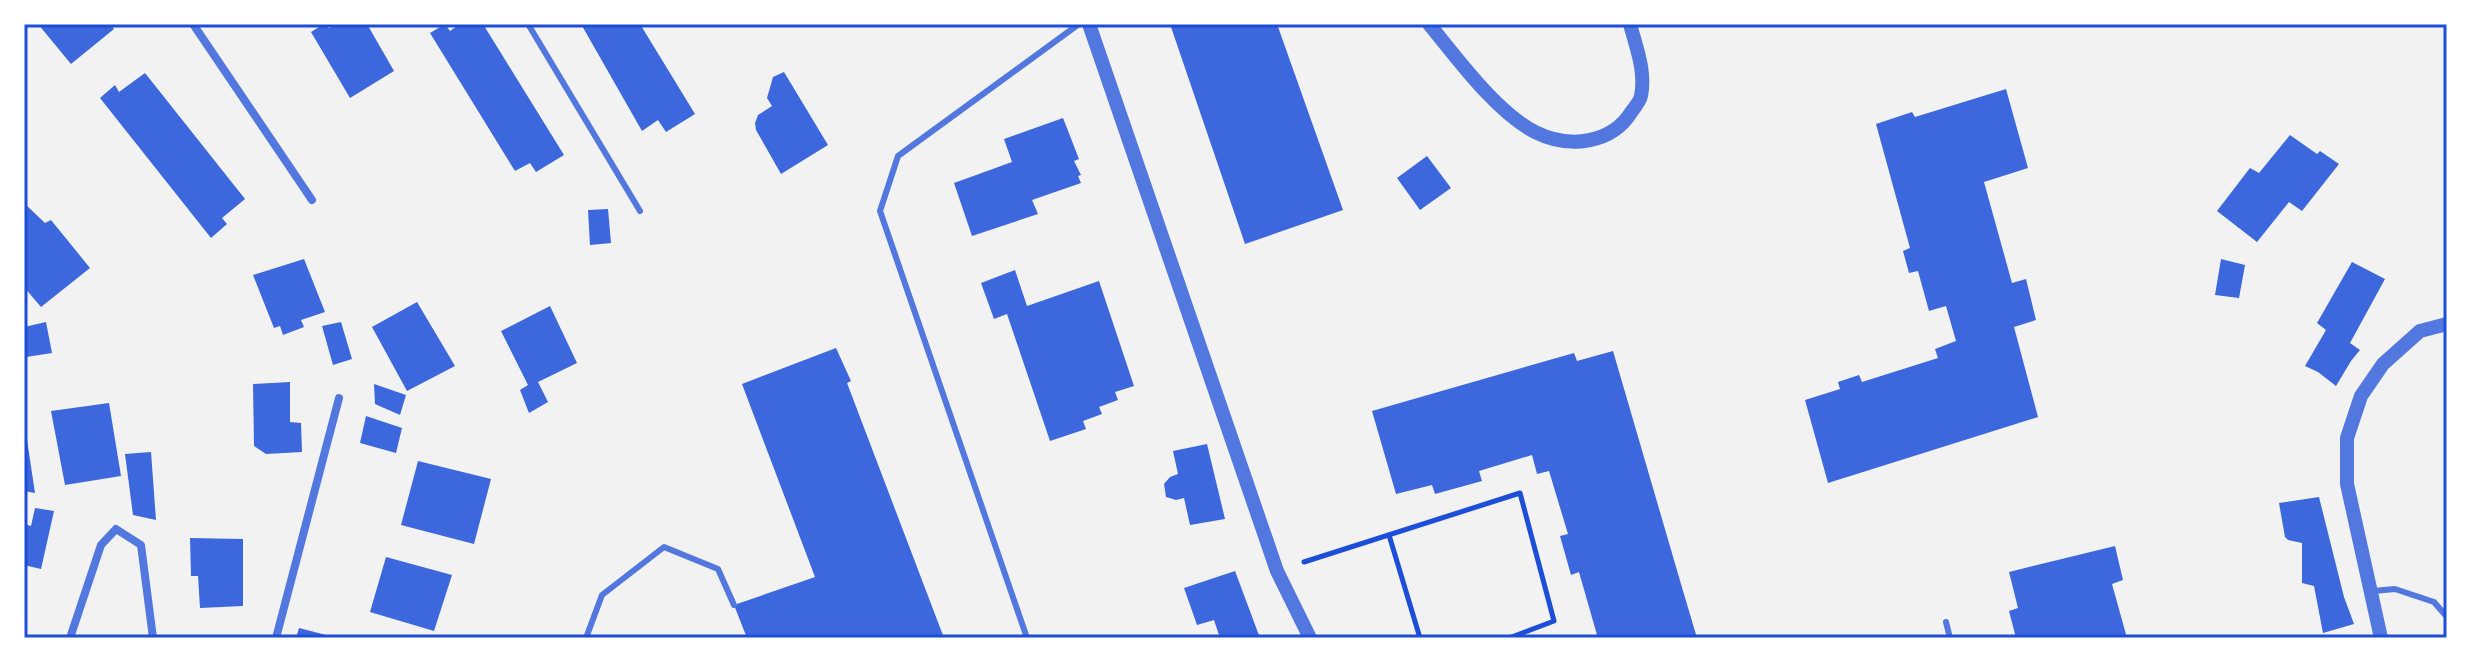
<svg xmlns="http://www.w3.org/2000/svg" width="2471" height="662" font-family="'Fira Sans',sans-serif">
  <style>
    .building { fill: #3d67dc }
    .lines { fill: none; stroke-linecap: round; stroke-linejoin: round }
    .path { stroke: #1d4ed8; stroke-width: 5 }
    .service { stroke: #5277de; stroke-width: 6 }
    .minor { stroke: #5277de; stroke-width: 8 }
    .tertiary { stroke: #5277de; stroke-width: 14 }
    .neatline { fill: none; stroke: #1d4ed8; stroke-width: 3 }
  </style>
  <rect width="100%" height="100%" fill="#f2f2f2"/>
  <!-- building -->
  <g class="building">
    <polygon points="38,24 110,24 114,29 71,64"/>
    <polygon points="324,24 329,28 336,24 367,24 394,71 350,98 311,32"/>
    <polygon points="445,24 450,31 460,24 483,24 564,155 536,172 530,163 515,171 430,33"/>
    <polygon points="581,24 640,24 695,114 666,132 658,120 642,131"/>
    <polygon points="1170,24 1277,24 1343,210 1245,244"/>
    <polygon points="784,72 828,145 781,174 756,130 755,123 758,115 772,106 767,98 773,77"/>
    <polygon points="145,73 245,199 222,218 227,224 211,238 100,98 115,85 119,92"/>
    <polygon points="2006,89 2028,168 1984,182 2012,283 2026,279 2036,320 2014,327 2038,417 1828,483 1805,400 1840,389 1838,382 1859,375 1862,382 1938,358 1935,349 1956,341 1946,306 1929,311 1918,271 1909,273 1903,251 1910,248 1876,124 1912,112 1915,117"/>
    <polygon points="1063,118 1079,159 1074,161 1081,175 1078,176 1081,183 1032,200 1038,214 972,236 954,183 1012,162 1004,139"/>
    <polygon points="2290,135 2317,154 2320,151 2339,164 2302,211 2289,202 2257,242 2217,211 2250,168 2259,173"/>
    <polygon points="1427,156 1451,188 1420,210 1397,178"/>
    <polygon points="24,203 45,223 51,220 90,268 41,307 24,287"/>
    <polygon points="608,209 611,243 590,245 588,210"/>
    <polygon points="304,259 325,312 301,320 304,327 283,335 280,326 274,328 253,275"/>
    <polygon points="2221,259 2245,265 2239,298 2215,295"/>
    <polygon points="2352,262 2385,279 2350,343 2360,350 2351,361 2336,386 2318,372 2305,366 2326,330 2317,323"/>
    <polygon points="1015,270 1027,306 1099,281 1134,386 1115,392 1118,400 1099,407 1102,414 1083,421 1086,429 1050,441 1007,314 994,319 981,283"/>
    <polygon points="417,302 455,366 407,391 372,327"/>
    <polygon points="550,306 577,363 538,382 548,402 529,413 520,390 528,385 501,331"/>
    <polygon points="46,322 52,353 26,357 24,327"/>
    <polygon points="341,322 352,359 333,365 322,326"/>
    <polygon points="836,348 851,381 847,383 944,638 747,638 734,605 815,577 742,384"/>
    <polygon points="1613,351 1681,584 1697,638 1588,638 1597,635 1579,572 1571,575 1560,536 1568,534 1549,471 1537,474 1532,455 1479,471 1482,481 1435,494 1432,485 1396,494 1372,411 1574,353 1577,361"/>
    <polygon points="290,382 290,422 301,423 302,452 266,454 254,446 253,384"/>
    <polygon points="374,384 406,395 400,415 375,404"/>
    <polygon points="109,403 121,476 65,485 51,411"/>
    <polygon points="366,416 402,428 396,453 360,443"/>
    <polygon points="24,433 26,433 35,493 24,491"/>
    <polygon points="1207,444 1225,519 1190,525 1184,498 1176,500 1166,497 1164,484 1170,477 1178,474 1173,451"/>
    <polygon points="151,452 156,520 133,515 125,454"/>
    <polygon points="418,461 491,479 474,544 401,525"/>
    <polygon points="2319,497 2344,597 2354,624 2323,633 2314,586 2302,583 2302,543 2288,540 2285,537 2279,503"/>
    <polygon points="35,508 54,511 41,569 24,565 24,524 31,526"/>
    <polygon points="190,538 243,539 243,606 200,608 198,576 191,576"/>
    <polygon points="2115,546 2123,580 2112,584 2127,638 2016,638 2009,611 2018,608 2009,572"/>
    <polygon points="386,557 452,575 434,631 370,612"/>
    <polygon points="1235,571 1260,638 1220,638 1214,620 1197,625 1184,588"/>
    <polygon points="299,628 334,637 333,638 296,638"/>
  </g>
  <g class="lines">
    <!-- path -->
    <g class="path">
      <polyline points="1389,535 1420,638"/>
      <polyline points="1304,562 1520,493 1554,621 1509,638"/>
    </g>
    <!-- service -->
    <g class="service">
      <polyline points="528,24 640,211"/>
      <polyline points="2373,591 2395,589 2434,602 2447,617"/>
      <polyline points="1946,622 1950,638"/>
      <polyline points="586,638 602,595 664,547 718,569 734,605"/>
      <polyline points="1027,638 880,211 898,156 1079,24"/>
    </g>
    <!-- minor -->
    <g class="minor">
      <polyline points="193,24 312,200"/>
      <polyline points="70,638 101,545 116,529 141,545 153,638"/>
      <polyline points="276,638 339,398"/>
    </g>
    <!-- tertiary -->
    <g class="tertiary">
      <polyline points="1089,24 1277,571 1310,638"/>
      <path d="M1429,24C1457,58 1496,112 1535,132C1569,149 1612,144 1632,111C1635,107 1640,101 1641,96C1646,71 1636,47 1630,24"/>
      <polyline points="2381,638 2347,484 2347,438 2361,396 2383,364 2420,331 2447,324"/>
    </g>
  </g>
  <!-- border -->
  <rect width="2471" height="662" fill="none" stroke="#ffffff" stroke-width="52"/>
  <rect x="26" y="26" width="2419" height="610" class="neatline"/>
</svg>
